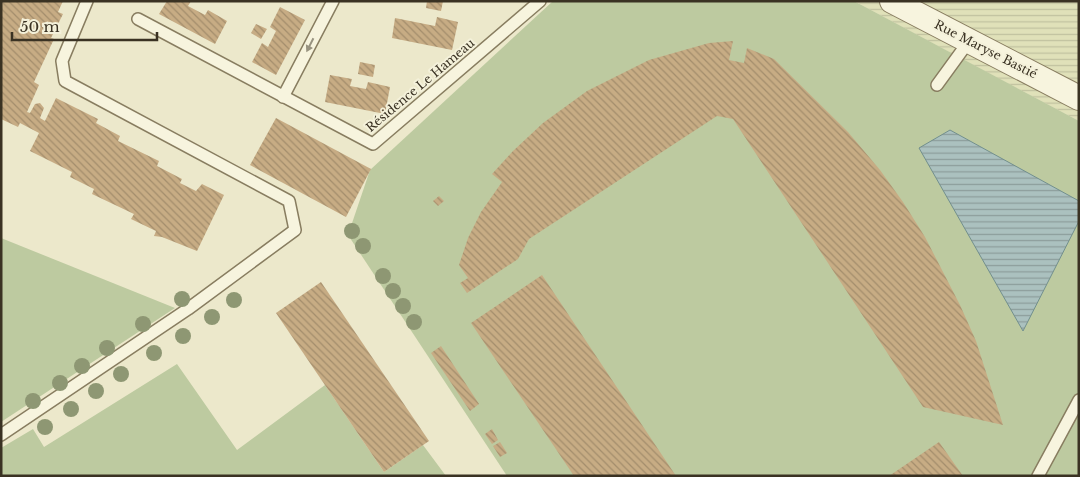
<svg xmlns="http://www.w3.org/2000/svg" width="1080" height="477" font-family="'Libre Baskerville',serif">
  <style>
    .farmland { fill: url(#farmland-rules) }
    .green { fill: #bdcaa0 }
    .water { fill: url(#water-rules); stroke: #728f8d }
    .building { fill: url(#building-back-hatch) }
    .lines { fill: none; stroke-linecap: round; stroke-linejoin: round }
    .lane-casing { stroke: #887d60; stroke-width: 14 }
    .street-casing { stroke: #887d60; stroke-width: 26 }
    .lane { stroke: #f7f4de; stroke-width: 11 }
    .street { stroke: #f7f4de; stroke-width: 24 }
    .tree { fill: #8e9773 }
    .oneway { fill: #989380 }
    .labels { text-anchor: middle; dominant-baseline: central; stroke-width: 4; stroke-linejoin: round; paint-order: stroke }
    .street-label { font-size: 12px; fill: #3a3223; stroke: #f4f1da }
  </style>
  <defs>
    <pattern id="farmland-rules" width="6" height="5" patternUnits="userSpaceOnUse" patternTransform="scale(1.25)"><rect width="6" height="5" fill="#e0e1b9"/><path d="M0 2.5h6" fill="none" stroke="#c1c29f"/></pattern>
    <pattern id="water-rules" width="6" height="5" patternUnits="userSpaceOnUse" patternTransform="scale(1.25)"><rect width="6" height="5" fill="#abc1bf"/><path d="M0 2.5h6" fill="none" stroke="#8c9d9b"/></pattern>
    <pattern id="building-back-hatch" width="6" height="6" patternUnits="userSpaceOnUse" patternTransform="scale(1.25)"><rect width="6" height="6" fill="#c7ac84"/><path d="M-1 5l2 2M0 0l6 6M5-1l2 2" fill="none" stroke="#a38d6c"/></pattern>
  </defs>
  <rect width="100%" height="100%" fill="#ece8cb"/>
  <!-- farmland -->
  <polygon class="farmland" points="854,1 1079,1 1079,121 992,75"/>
  <!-- green -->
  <g class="green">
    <polygon points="553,1 854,1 1079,121 1079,476 507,476 348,235 370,170"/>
    <polygon points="1,238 175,308 1,422"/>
    <polygon points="177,364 237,450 325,385 384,472 423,445 446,476 1,476 1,448 33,429 44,447"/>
  </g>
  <!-- water -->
  <polygon class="water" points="950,130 1079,201 1079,221 1023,331 919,148"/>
  <!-- building -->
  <g class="building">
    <polygon points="1,1 63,1 58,12 63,14 51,38 54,39 34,82 39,85 27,112 30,113 35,104 40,103 44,108 40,118 45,121 56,98 98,119 96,123 120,136 118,141 159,161 157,166 182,179 180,183 196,191 202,184 224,195 197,251 162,237 154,236 156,231 131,219 134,214 92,194 94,189 70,177 72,172 30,151 39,133 20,123 18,127 1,119"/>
    <polygon points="167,1 191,1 188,6 205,15 208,10 227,21 215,44 159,14"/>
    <polygon points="427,1 443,1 441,11 426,8"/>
    <polygon points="280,7 305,20 276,75 252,62 262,43 268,47 276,31 270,27"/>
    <polygon points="437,17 458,22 452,50 392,38 395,18 435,26"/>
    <polygon points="256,24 267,29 261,39 251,33"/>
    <polygon points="733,41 729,60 744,63 747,48 774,59 848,132 880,170 903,202 925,237 960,305 976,341 1003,425 923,407 733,119 717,116 529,239 518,259 467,293 460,283 468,278 459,265 468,238 481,212 502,182 492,174 513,151 543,123 587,91 649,60 709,43"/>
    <polygon points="360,62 375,65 373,77 358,74"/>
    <polygon points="330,75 352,79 350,86 366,89 368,82 390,87 385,114 325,102"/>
    <polygon points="276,118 371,169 346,217 250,165"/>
    <polygon points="439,196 444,201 438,206 433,201"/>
    <polygon points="542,275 676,476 574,476 471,323"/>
    <polygon points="321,282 429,441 384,472 276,313"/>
    <polygon points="441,346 479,404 470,411 431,353"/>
    <polygon points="492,429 498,440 492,444 485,434"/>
    <polygon points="500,442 507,453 500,457 493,446"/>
    <polygon points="939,442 963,476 889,476"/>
  </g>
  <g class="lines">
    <!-- lane casing -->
    <g class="lane-casing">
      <g id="lane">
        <polyline points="138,19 373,144 540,1"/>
        <polyline points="937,85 969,41"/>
        <polyline points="283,97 333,1"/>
        <polyline points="1,435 188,309 295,230 289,201 65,81 62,61 87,1"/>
        <polyline points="1038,476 1079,400"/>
      </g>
    </g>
    <!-- street casing -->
    <g class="street-casing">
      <polyline id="street" points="892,1 1079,98"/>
    </g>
    <!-- lane -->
    <use href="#lane" class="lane"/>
    <!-- street -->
    <use href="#street" class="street"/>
  </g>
  <!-- trees -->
  <g class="tree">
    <circle cx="352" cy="231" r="8"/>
    <circle cx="363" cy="246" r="8"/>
    <circle cx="383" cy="276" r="8"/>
    <circle cx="393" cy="291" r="8"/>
    <circle cx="182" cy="299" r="8"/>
    <circle cx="234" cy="300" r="8"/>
    <circle cx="403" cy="306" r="8"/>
    <circle cx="212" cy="317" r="8"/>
    <circle cx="414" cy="322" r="8"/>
    <circle cx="143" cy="324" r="8"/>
    <circle cx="183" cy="336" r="8"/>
    <circle cx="107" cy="348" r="8"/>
    <circle cx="154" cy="353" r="8"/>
    <circle cx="82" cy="366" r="8"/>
    <circle cx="121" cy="374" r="8"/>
    <circle cx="60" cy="383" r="8"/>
    <circle cx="96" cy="391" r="8"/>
    <circle cx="33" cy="401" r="8"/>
    <circle cx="71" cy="409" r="8"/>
    <circle cx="45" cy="427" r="8"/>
  </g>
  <!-- one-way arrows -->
  <defs><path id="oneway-solid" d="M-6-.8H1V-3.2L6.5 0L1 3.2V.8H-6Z" transform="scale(1.25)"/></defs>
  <use class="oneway" href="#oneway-solid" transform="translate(310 45) rotate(117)"/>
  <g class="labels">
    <!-- street labels -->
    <g class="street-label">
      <text transform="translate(986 49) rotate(27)">Rue Maryse Bastié</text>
      <text transform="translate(420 85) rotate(-40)">Résidence Le Hameau</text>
    </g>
  </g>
  <!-- border -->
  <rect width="1080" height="477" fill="none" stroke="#3a3223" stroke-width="5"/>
  <!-- scale -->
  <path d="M12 32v8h145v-8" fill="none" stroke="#3a3223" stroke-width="2.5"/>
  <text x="20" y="32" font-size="15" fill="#3a3223" stroke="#f4f1da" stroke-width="4" paint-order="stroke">50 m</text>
</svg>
